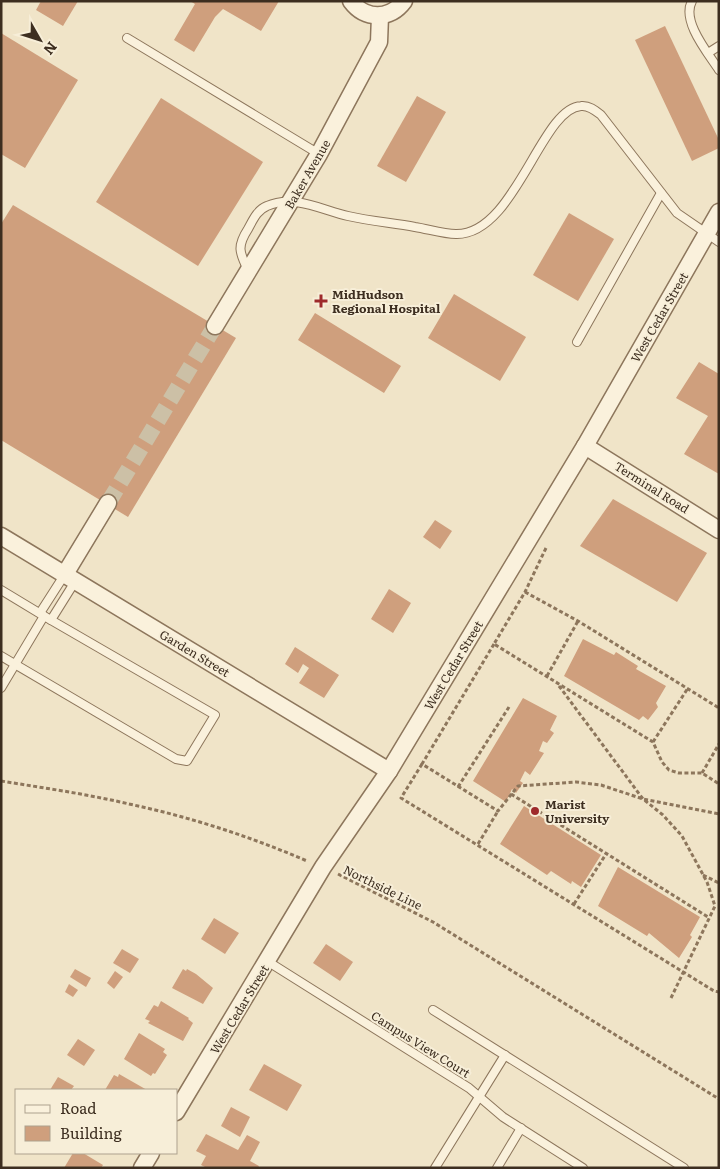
<svg xmlns="http://www.w3.org/2000/svg" width="720" height="1169" font-family="Literata,serif">
  <style>
    .building { fill: #cf9f7d }
    .lines { fill: none; stroke-linecap: round; stroke-linejoin: round }
    .street-tunnel { stroke: #ccc0a6; stroke-width: 16; stroke-dasharray: 16 8; stroke-linecap: butt }
    .lane-casing { stroke: #8d765c; stroke-width: 10 }
    .street-casing { stroke: #8d765c; stroke-width: 19 }
    .path { stroke: #8d765c; stroke-width: 3; stroke-dasharray: 4 2.5; stroke-linecap: butt }
    .lane { stroke: #faf1dc; stroke-width: 8 }
    .street { stroke: #faf1dc; stroke-width: 16 }
    .poi-dot { fill: #9e2a2b; stroke: #f7eed8; stroke-width: 2 }
    .labels { text-anchor: middle; dominant-baseline: central; stroke-width: 4; stroke-linejoin: round; paint-order: stroke }
    .street-label { font-size: 12px; fill: #3d2e20; stroke: #f7eed8 }
    .poi-label { font-size: 12px; font-weight: bold; fill: #3d2e20; stroke: #f7eed8; text-anchor: start }
  </style>
  <rect width="100%" height="100%" fill="#f0e4c8"/>
  <!-- building -->
  <g class="building">
    <polygon points="41,1 78,1 63,26 36,10"/>
    <polygon points="190,1 279,1 261,31 223,9 215,17 194,52 174,40 195,4"/>
    <polygon points="665,26 719,140 719,148 692,161 635,40"/>
    <polygon points="1,33 78,80 25,168 1,154"/>
    <polygon points="417,96 446,112 406,182 377,166"/>
    <polygon points="161,98 263,162 198,266 96,202"/>
    <polygon points="13,205 236,338 128,517 1,440 1,224"/>
    <polygon points="569,213 614,239 578,301 533,275"/>
    <polygon points="454,294 526,337 500,381 428,338"/>
    <polygon points="315,313 401,366 384,393 298,340"/>
    <polygon points="699,362 719,374 719,474 684,454 708,416 676,398"/>
    <polygon points="613,499 707,553 677,602 580,546"/>
    <polygon points="435,520 452,531 440,549 423,537"/>
    <polygon points="389,589 411,603 393,633 371,619"/>
    <polygon points="583,639 614,655 616,652 638,666 636,669 666,686 656,703 658,707 648,720 643,716 639,720 564,676"/>
    <polygon points="295,647 339,675 324,698 299,683 309,668 303,664 298,673 285,664"/>
    <polygon points="523,698 557,716 550,730 554,733 547,743 543,741 539,751 544,753 530,775 525,771 520,781 523,783 516,793 512,789 506,802 473,781"/>
    <polygon points="524,806 601,855 581,887 572,881 571,884 551,871 547,875 500,844"/>
    <polygon points="618,867 700,917 690,935 692,937 679,958 649,933 647,936 598,906"/>
    <polygon points="214,918 239,933 225,954 201,939"/>
    <polygon points="326,944 353,962 340,981 313,963"/>
    <polygon points="122,949 139,959 130,973 113,963"/>
    <polygon points="75,969 91,978 86,987 70,977"/>
    <polygon points="183,969 186,971 187,969 196,974 213,988 203,1004 172,988"/>
    <polygon points="115,971 123,977 114,989 107,983"/>
    <polygon points="69,984 78,990 73,997 65,992"/>
    <polygon points="161,1001 189,1018 188,1019 193,1023 183,1041 148,1023 150,1021 145,1019 154,1005 158,1007"/>
    <polygon points="139,1033 165,1049 163,1052 167,1055 155,1074 153,1073 151,1076 124,1059"/>
    <polygon points="78,1039 95,1050 84,1066 67,1055"/>
    <polygon points="264,1064 302,1085 287,1111 249,1090"/>
    <polygon points="119,1074 147,1090 105,1090 114,1075 118,1077"/>
    <polygon points="58,1077 74,1086 71,1090 50,1090"/>
    <polygon points="231,1107 250,1117 240,1137 221,1126"/>
    <polygon points="206,1134 238,1150 247,1135 260,1142 250,1161 259,1166 258,1168 207,1168 201,1165 206,1156 196,1151"/>
    <polygon points="73,1153 83,1153 103,1165 101,1168 64,1168"/>
  </g>
  <g class="lines">
    <!-- street-tunnel -->
    <polyline class="street-tunnel" points="108,503 215,326"/>
    <!-- lane casing -->
    <g class="lane-casing">
      <g id="lane">
        <path d="M692,1C681,21 708,53 719,70"/>
        <polyline points="127,38 319,154"/>
        <polyline points="708,53 719,46"/>
        <path d="M248,270C239,252 237,246 248,229C253,220 257,210 267,206C293,194 322,210 348,216C370,221 393,223 415,227C428,229 443,234 456,234C515,235 541,108 581,106C589,105 596,111 601,115L677,213L719,242"/>
        <polyline points="577,342 661,193"/>
        <polyline points="1,590 44,616 1,688"/>
        <polyline points="40,613 65,574"/>
        <polyline points="51,620 76,580"/>
        <polyline points="1,656 176,759 187,761 215,715 44,616"/>
        <polyline points="267,961 469,1088 503,1117 583,1168"/>
        <polyline points="433,1010 684,1168"/>
        <polyline points="435,1168 505,1055"/>
        <polyline points="497,1168 521,1128"/>
      </g>
    </g>
    <!-- street casing -->
    <g class="street-casing">
      <g id="street">
        <path d="M351,1C365,20 390,20 404,1"/>
        <polyline points="215,326 319,154 379,42 380,16"/>
        <polyline points="585,446 719,530"/>
        <polyline points="1,536 389,771"/>
        <polyline points="65,574 108,503"/>
        <polyline points="176,1112 323,867 389,771 585,446 719,212"/>
        <polyline points="142,1168 151,1153"/>
      </g>
    </g>
    <!-- path -->
    <g class="path">
      <polyline points="546,548 525,592 494,644 653,742 662,762 669,770 679,773 702,773 719,784"/>
      <polyline points="525,592 578,621 719,708"/>
      <polyline points="494,644 422,764 498,811 518,786 576,782 601,785 643,799 719,814"/>
      <polyline points="547,676 578,621"/>
      <polyline points="559,686 643,799 663,815 682,836 707,882 715,906 671,998"/>
      <polyline points="653,742 688,688"/>
      <polyline points="422,764 401,798 714,991 719,992"/>
      <polyline points="702,773 719,744"/>
      <path d="M1,781C44,788 87,794 129,804C190,817 249,836 307,861"/>
      <polyline points="458,787 509,707"/>
      <polyline points="511,794 708,917"/>
      <polyline points="478,844 498,811"/>
      <polyline points="338,874 433,922 719,1099"/>
      <polyline points="703,875 719,883"/>
      <polyline points="574,904 606,854"/>
    </g>
    <!-- lane -->
    <use href="#lane" class="lane"/>
    <!-- street -->
    <use href="#street" class="street"/>
  </g>
  <!-- markers -->
  <g class="poi-dot">
    <path d="M318.5 293.5h5v5h5v5h-5v5h-5v-5h-5v-5h5z"/>
    <circle cx="535" cy="811" r="5"/>
  </g>
  <g class="labels">
    <!-- street labels -->
    <g class="street-label">
      <text transform="translate(307 174) rotate(-60)">Baker Avenue</text>
      <text transform="translate(659 317) rotate(-60)">West Cedar Street</text>
      <text transform="translate(652 487) rotate(32)">Terminal Road</text>
      <text transform="translate(195 653) rotate(31)">Garden Street</text>
      <text transform="translate(453 665) rotate(-59)">West Cedar Street</text>
      <text transform="translate(383 887) rotate(26)">Northside Line</text>
      <text transform="translate(239 1009) rotate(-59)">West Cedar Street</text>
      <text transform="translate(421 1044) rotate(32)">Campus View Court</text>
    </g>
    <!-- poi labels -->
    <g class="poi-label">
      <text x="332" y="294">MidHudson<tspan x="332" dy="14">Regional Hospital</tspan></text>
      <text x="545" y="804">Marist<tspan x="545" dy="14">University</tspan></text>
    </g>
  </g>
  <!-- border -->
  <rect width="720" height="1169" fill="none" stroke="#3d2e20" stroke-width="5"/>
  <!-- legend -->
  <rect x="15" y="1089" width="162" height="65" fill="#f7eed8" stroke="#ada18e"/>
  <rect x="25" y="1105" width="25" height="8" fill="#faf1dc" stroke="#ada18e"/>
  <text x="60" y="1114" font-size="15" fill="#3d2e20">Road</text>
  <rect x="25" y="1126" width="25" height="15" fill="#cf9f7d" stroke="#ada18e"/>
  <text x="60" y="1139" font-size="15" fill="#3d2e20">Building</text>
  <!-- north arrow -->
  <g transform="translate(40 40) rotate(129)" stroke="#f7eed8" stroke-width="4" paint-order="stroke">
  <path d="M0-4L9 19L0 12L-9 19Z" fill="#3d2e20"/>
  <text y="-8" font-size="14" font-weight="bold" text-anchor="middle" fill="#3d2e20">N</text>
  </g>
</svg>
